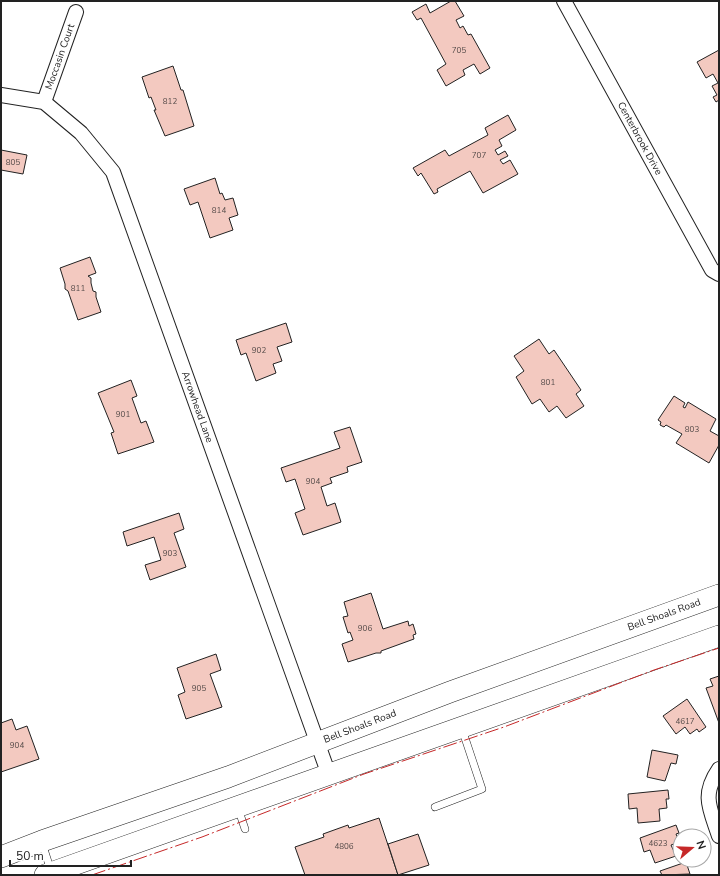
<svg xmlns="http://www.w3.org/2000/svg" width="720" height="876" font-family="'Nunito Sans',sans-serif">
  <style>
    .building { fill: #f3c9c0; stroke: #222 }
    .lines { fill: none; stroke-linecap: round; stroke-linejoin: round }
    .service-casing { stroke: #222; stroke-width: 8 }
    .minor-casing { stroke: #222; stroke-width: 16 }
    .secondary-casing { stroke: #222; stroke-width: 22 }
    .service { stroke: #fff; stroke-width: 7 }
    .minor { stroke: #fff; stroke-width: 14 }
    .secondary { stroke: #fff; stroke-width: 21 }
    .power { stroke: #c62828; stroke-width: 1; stroke-dasharray: 14 3 2 3; stroke-linecap: butt }
    .labels { text-anchor: middle; dominant-baseline: central; stroke-width: 3; stroke-linejoin: round; paint-order: stroke }
    .number-label { font-size: 8px; fill: #564c4a }
    .street-label { font-size: 10px; fill: #222; stroke: #fff }
  </style>
  <rect width="100%" height="100%" fill="#fff"/>
  <!-- building -->
  <g class="building">
    <polygon points="451,1 455,1 464,16 456,20 460,28 463,26 468,35 471,34 490,68 480,74 474,64 463,70 465,75 446,86 437,70 446,64 421,18 417,20 412,12 426,4 430,13"/>
    <polygon points="719,50 719,100 716,102 713,97 717,95 712,86 718,83 713,74 706,78 697,62"/>
    <polygon points="173,66 181,90 183,90 194,126 165,136 154,110 156,110 151,97 149,98 142,77"/>
    <polygon points="508,115 516,130 499,140 502,146 495,150 498,155 505,151 508,156 500,160 503,164 510,160 518,174 483,193 470,171 437,189 438,192 434,194 421,173 418,176 413,168 445,150 449,156 488,135 485,128"/>
    <polygon points="1,150 27,155 23,174 1,170"/>
    <polygon points="215,178 220,194 222,193 225,200 233,198 238,215 229,218 233,230 210,238 198,202 190,205 184,189"/>
    <polygon points="90,257 96,273 88,276 91,278 91,283 93,291 96,292 96,297 101,312 78,320 68,291 65,289 65,284 60,268"/>
    <polygon points="286,323 292,342 277,347 282,361 273,364 276,373 256,381 246,353 241,355 236,340"/>
    <polygon points="539,339 549,354 554,350 581,390 576,394 584,406 566,418 557,406 549,412 540,399 532,404 516,377 524,371 514,356"/>
    <polygon points="131,380 137,396 132,398 141,423 146,421 154,442 118,454 111,433 114,432 98,393"/>
    <polygon points="674,396 685,403 683,407 685,408 688,402 716,419 710,431 719,436 719,445 709,463 676,443 682,434 666,425 664,427 660,425 661,422 658,420"/>
    <polygon points="350,427 362,462 347,467 348,472 330,478 332,483 321,487 327,506 335,503 341,522 303,535 295,513 305,509 295,479 286,482 281,468 340,448 334,432"/>
    <polygon points="179,513 184,529 174,533 186,567 150,580 145,565 161,560 154,537 127,546 123,532"/>
    <polygon points="371,593 383,629 408,621 409,626 413,624 416,634 413,635 414,639 381,651 381,653 376,653 348,662 342,644 353,640 350,632 348,633 343,617 348,616 344,602"/>
    <polygon points="216,654 221,670 210,674 222,707 186,719 178,695 185,692 177,668"/>
    <polygon points="719,676 719,723 706,688 713,686 710,679"/>
    <polygon points="687,699 706,727 699,732 697,729 690,734 685,727 676,734 663,716"/>
    <polygon points="12,719 16,730 27,726 39,759 1,772 1,723"/>
    <polygon points="652,750 678,755 676,764 671,763 665,781 647,777"/>
    <polygon points="668,790 669,799 666,799 667,808 659,809 660,821 638,823 637,808 629,809 628,794"/>
    <polygon points="379,818 398,875 305,875 295,847 324,837 323,834 348,825 349,828"/>
    <polygon points="676,825 679,833 676,834 679,842 671,845 676,856 655,863 650,850 644,852 640,838"/>
    <polygon points="418,834 429,865 398,875 388,844"/>
    <polygon points="686,862 690,874 662,875 660,871"/>
  </g>
  <g class="lines">
    <!-- service casing -->
    <g class="service-casing">
      <g id="service">
        <polyline points="435,807 482,789 462,729"/>
        <polyline points="238,808 245,829"/>
        <polyline points="42,843 51,871"/>
      </g>
    </g>
    <!-- minor casing -->
    <g class="minor-casing">
      <g id="minor">
        <path id="s1" d="M564,1L712,270L719,274"/>
        <path id="s2" d="M1,95L44,102L81,133L113,172L329,775"/>
        <path id="s3" d="M44,102L76,12"/>
        <path d="M719,769C701,795 710,809 719,836"/>
      </g>
    </g>
    <!-- secondary casing -->
    <g class="secondary-casing">
      <g id="secondary">
        <path id="s4" d="M1,857L42,841L228,777L450,692L719,595"/>
        <polyline points="45,875 719,636"/>
      </g>
    </g>
    <!-- service -->
    <use href="#service" class="service"/>
    <!-- minor -->
    <use href="#minor" class="minor"/>
    <!-- secondary -->
    <use href="#secondary" class="secondary"/>
    <!-- power -->
    <polyline class="power" points="92,875 202,837 364,774 504,727 654,670 719,648"/>
  </g>
  <g class="labels">
    <!-- number labels -->
    <g class="number-label">
      <text x="459" y="50">705</text>
      <text x="170" y="101">812</text>
      <text x="479" y="155">707</text>
      <text x="13" y="162">805</text>
      <text x="219" y="210">814</text>
      <text x="78" y="288">811</text>
      <text x="259" y="350">902</text>
      <text x="548" y="382">801</text>
      <text x="123" y="414">901</text>
      <text x="692" y="429">803</text>
      <text x="313" y="481">904</text>
      <text x="170" y="553">903</text>
      <text x="365" y="628">906</text>
      <text x="199" y="688">905</text>
      <text x="685" y="721">4617</text>
      <text x="17" y="745">904</text>
      <text x="658" y="843">4623</text>
      <text x="344" y="846">4806</text>
    </g>
    <!-- street labels -->
    <g class="street-label">
      <text stroke="none"><textPath href="#s3" startOffset="48">Moccasin Court</textPath></text>
      <text stroke="none"><textPath href="#s1" startOffset="157">Centerbrook Drive</textPath></text>
      <text stroke="none"><textPath href="#s2" startOffset="392">Arrowhead Lane</textPath></text>
      <text stroke="none"><textPath href="#s4" startOffset="706">Bell Shoals Road</textPath></text>
      <text stroke="none"><textPath href="#s4" startOffset="382">Bell Shoals Road</textPath></text>
    </g>
  </g>
  <!-- border -->
  <rect width="720" height="876" fill="none" stroke="#222222" stroke-width="4"/>
  <!-- north arrow -->
  <g transform="translate(692 848) rotate(71)"><circle r="19" fill="#ffffff" stroke="#a7a7a7"/>
  <path d="M0-3L7 15L0 10L-7 15Z" fill="#c62828"/>
  <text y="-6" font-size="11" font-weight="bold" text-anchor="middle" fill="#222222">N</text>
  </g>
  <!-- scale -->
  <path d="M10 860v6h121v-6" fill="none" stroke="#222222" stroke-width="2"/>
  <text x="16" y="860" font-size="12" fill="#222222" stroke="#ffffff" stroke-width="3" paint-order="stroke">50 m</text>
</svg>
